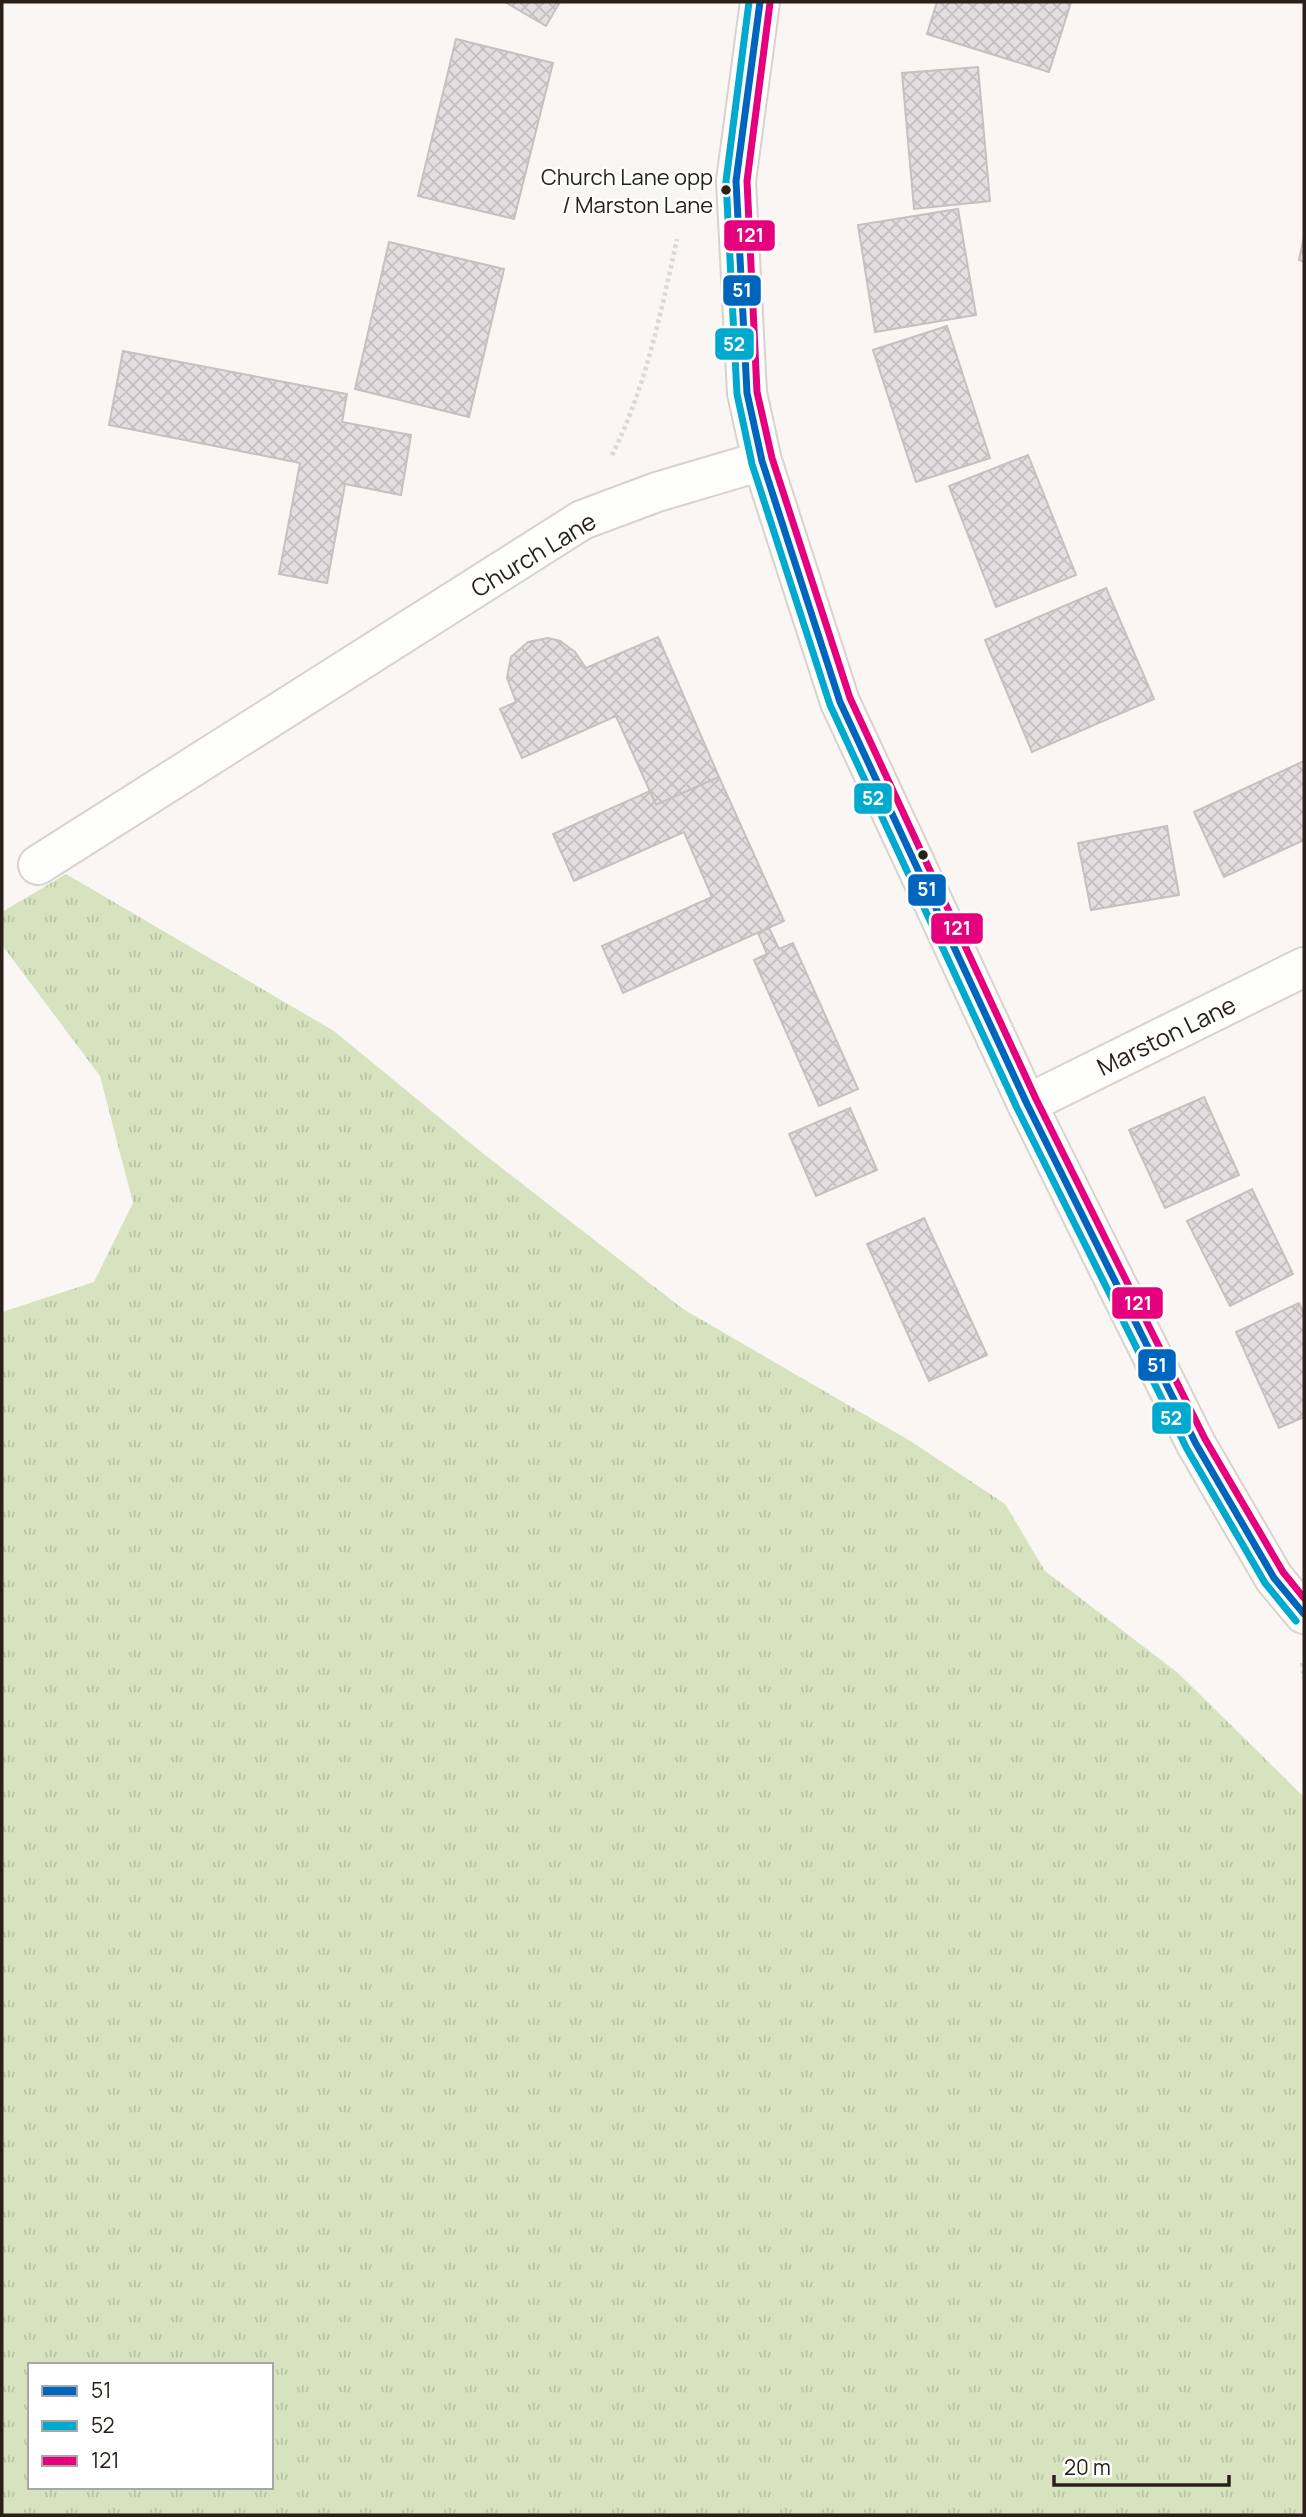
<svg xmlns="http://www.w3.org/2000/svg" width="1306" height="2517" font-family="Manrope,sans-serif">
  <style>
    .grass { fill: url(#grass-tufts); fill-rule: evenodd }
    .building { fill: url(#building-cross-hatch); stroke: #c6c0c1; stroke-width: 2 }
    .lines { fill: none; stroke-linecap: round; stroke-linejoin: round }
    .street-casing { stroke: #d9d2cd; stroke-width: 42 }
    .path { stroke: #dad8d8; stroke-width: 4.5; stroke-dasharray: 3.5 3.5; stroke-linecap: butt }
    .street { stroke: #fefefd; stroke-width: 38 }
    .bus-1-casing { stroke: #fff; stroke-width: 12 }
    .bus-2-casing { stroke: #fff; stroke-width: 12 }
    .bus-3-casing { stroke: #fff; stroke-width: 12 }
    .bus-1 { stroke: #0065bd; stroke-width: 7 }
    .bus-2 { stroke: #00a9ce; stroke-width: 7 }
    .bus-3 { stroke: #e5007d; stroke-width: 7 }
    .bus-dot { fill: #2a2019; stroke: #fff; stroke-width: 2.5 }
    .labels { text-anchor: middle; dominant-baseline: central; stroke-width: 5; stroke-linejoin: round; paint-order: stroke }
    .bus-label { font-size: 22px; fill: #2a2019; stroke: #fff; text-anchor: end }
    .street-label { font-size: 24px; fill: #2a2019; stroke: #fff }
    .line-badge { stroke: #fff; stroke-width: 2.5 }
    .badge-label { font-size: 19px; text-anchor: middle; font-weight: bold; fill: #fff }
  </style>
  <defs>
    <pattern id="grass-tufts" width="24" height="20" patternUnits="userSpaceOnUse" patternTransform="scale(1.75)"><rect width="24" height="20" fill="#d7e3bf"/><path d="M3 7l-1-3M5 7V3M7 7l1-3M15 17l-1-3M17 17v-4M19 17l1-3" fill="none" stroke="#b9c2a4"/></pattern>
    <pattern id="building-cross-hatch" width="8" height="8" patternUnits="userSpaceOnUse" patternTransform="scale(1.75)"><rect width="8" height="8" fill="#e5dee0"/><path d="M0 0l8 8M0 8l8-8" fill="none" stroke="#c5bec0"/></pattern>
  </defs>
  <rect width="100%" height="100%" fill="#f9f6f3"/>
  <!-- grass -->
  <path class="grass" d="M66,874L334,1031L480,1151L683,1309L912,1442L1005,1504L1045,1571L1178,1673L1304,1797V2515H2V1312L94,1282L133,1203L100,1076L2,945V912ZM30,2365H271V2487H30Z"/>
  <!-- building -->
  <g class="building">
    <polygon points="505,2 560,2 546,26"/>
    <polygon points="937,2 1071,2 1049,72 927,34"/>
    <polygon points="456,39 553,63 514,219 418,196"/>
    <polygon points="978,67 990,201 914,209 902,73"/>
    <polygon points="958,209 976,315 875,332 858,225"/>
    <polygon points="1304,236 1304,262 1299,260"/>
    <polygon points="389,242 504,269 469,417 355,389"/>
    <polygon points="947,326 990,458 916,482 873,350"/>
    <polygon points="123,351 347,394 342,422 411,435 401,495 345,484 327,583 279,574 300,463 109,425"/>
    <polygon points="1028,455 1076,575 996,607 949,486"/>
    <polygon points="1106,588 1154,699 1032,752 985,640"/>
    <polygon points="658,637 719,777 656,805 616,716 522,758 500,709 516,702 507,678 511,657 528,642 548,638 560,641 575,652 586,668"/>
    <polygon points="1304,761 1304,840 1224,877 1194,812"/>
    <polygon points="719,777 784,921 623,993 602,946 712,897 684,832 574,881 553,834 650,791 656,805"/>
    <polygon points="1167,826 1179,895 1091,910 1078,843"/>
    <polygon points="769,928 779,949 793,943 858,1089 819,1106 754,960 767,954 758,933"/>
    <polygon points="1204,1097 1239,1175 1165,1208 1129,1130"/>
    <polygon points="850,1108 877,1170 816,1196 789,1134"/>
    <polygon points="1252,1189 1293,1274 1230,1306 1187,1221"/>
    <polygon points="924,1218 987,1355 929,1381 867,1244"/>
    <polygon points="1299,1303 1304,1315 1304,1417 1279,1428 1236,1332"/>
  </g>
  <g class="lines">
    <!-- street casing -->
    <g class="street-casing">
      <g id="street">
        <polyline points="760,2 736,181 747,393 762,461 840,702 1027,1104 1196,1444 1274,1578 1304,1614"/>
        <polyline points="38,865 582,520 657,492 762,461"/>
        <polyline points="1027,1104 1304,967"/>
      </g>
    </g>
    <!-- path -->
    <g class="path">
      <path d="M612,455C646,387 661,312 677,239"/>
      <polyline points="1302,1663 1304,1679"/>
    </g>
    <!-- street -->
    <use href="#street" class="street"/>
    <!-- bus-1 casing -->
    <g class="bus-1-casing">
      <polyline id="bus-1" points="760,2 736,181 747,393 762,461 840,702 1027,1104 1196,1444 1274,1578 1304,1614"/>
    </g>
    <!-- bus-2 casing -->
    <g class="bus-2-casing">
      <polyline id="bus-2" points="749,2 726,181 737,394 752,464 830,705 1017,1108 1187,1449 1265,1583 1296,1621"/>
    </g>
    <!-- bus-3 casing -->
    <g class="bus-3-casing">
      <polyline id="bus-3" points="770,3 747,181 757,392 772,458 850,698 1036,1099 1205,1439 1283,1572 1304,1598"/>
    </g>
    <!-- bus-1 -->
    <use href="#bus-1" class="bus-1"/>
    <!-- bus-2 -->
    <use href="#bus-2" class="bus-2"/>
    <!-- bus-3 -->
    <use href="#bus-3" class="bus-3"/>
  </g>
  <!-- markers -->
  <g class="bus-dot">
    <circle cx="726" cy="190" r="6"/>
    <circle cx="923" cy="855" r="6"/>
  </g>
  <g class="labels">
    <!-- bus labels -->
    <g class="bus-label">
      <text x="713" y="177">Church Lane opp<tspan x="713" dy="28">/ Marston Lane</tspan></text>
    </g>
    <!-- street labels -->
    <g class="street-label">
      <text transform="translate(533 554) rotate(-31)">Church Lane</text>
      <text transform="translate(1166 1035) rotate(-26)">Marston Lane</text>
    </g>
  </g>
  <g class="line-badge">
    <rect x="723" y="219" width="53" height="33" rx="7" fill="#e5007d"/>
    <rect x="722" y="274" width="40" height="33" rx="7" fill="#0065bd"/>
    <rect x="714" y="327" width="41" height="34" rx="7" fill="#00a9ce"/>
    <rect x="853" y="782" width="40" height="33" rx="7" fill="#00a9ce"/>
    <rect x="907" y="873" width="40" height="34" rx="7" fill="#0065bd"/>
    <rect x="930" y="912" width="54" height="33" rx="7" fill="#e5007d"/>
    <rect x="1111" y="1286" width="53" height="34" rx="7" fill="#e5007d"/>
    <rect x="1137" y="1348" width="40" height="34" rx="7" fill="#0065bd"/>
    <rect x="1151" y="1401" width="41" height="34" rx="7" fill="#00a9ce"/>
  </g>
  <g class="badge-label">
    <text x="750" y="242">121</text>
    <text x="742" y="297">51</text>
    <text x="734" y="351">52</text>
    <text x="873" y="805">52</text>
    <text x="927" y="896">51</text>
    <text x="957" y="935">121</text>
    <text x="1138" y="1310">121</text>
    <text x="1157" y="1372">51</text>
    <text x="1171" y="1425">52</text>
  </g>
  <!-- border -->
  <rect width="1306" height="2517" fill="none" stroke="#2a2019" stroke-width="7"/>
  <!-- legend -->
  <rect x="28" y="2363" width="245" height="126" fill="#ffffff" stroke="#aaa6a3" stroke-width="2"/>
  <rect x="42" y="2386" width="35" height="10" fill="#0065bd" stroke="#aaa6a3" stroke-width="2"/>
  <text x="91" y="2398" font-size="21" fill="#2a2019">51</text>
  <rect x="42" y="2421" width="35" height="10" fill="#00a9ce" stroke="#aaa6a3" stroke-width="2"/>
  <text x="91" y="2433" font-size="21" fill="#2a2019">52</text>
  <rect x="42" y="2456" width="35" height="10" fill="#e5007d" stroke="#aaa6a3" stroke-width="2"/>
  <text x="91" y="2468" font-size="21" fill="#2a2019">121</text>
  <!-- scale -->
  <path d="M1054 2475v10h175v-10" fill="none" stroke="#2a2019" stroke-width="3.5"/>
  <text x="1064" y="2475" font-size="21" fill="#2a2019" stroke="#ffffff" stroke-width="5" paint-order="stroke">20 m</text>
</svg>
